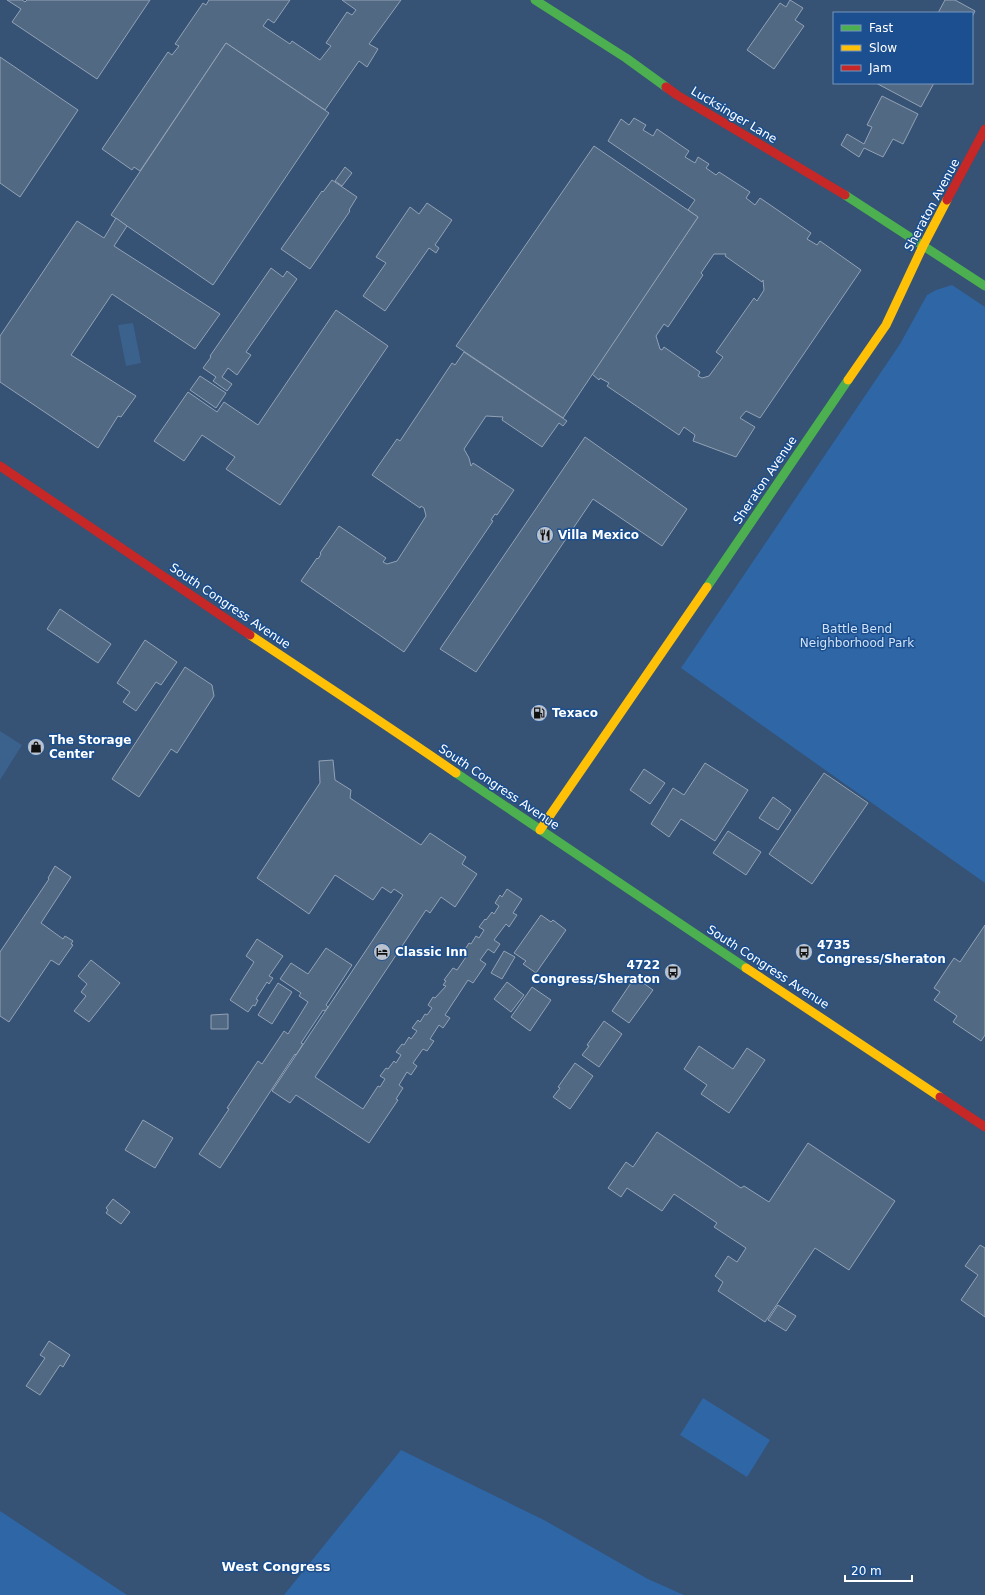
<svg xmlns="http://www.w3.org/2000/svg" width="985" height="1595" font-family="'DejaVu Sans',sans-serif">
  <style>
    .green { fill: #2f66a5 }
    .water { fill: #3b618d }
    .building { fill: #526984; stroke: #92a2b6; fill-rule: evenodd }
    .lines { fill: none; stroke-linecap: round; stroke-linejoin: round }
    .fast { stroke: #4caf50; stroke-width: 9 }
    .slow { stroke: #ffc107; stroke-width: 9 }
    .jam { stroke: #c62828; stroke-width: 9 }
    .labels { text-anchor: middle; dominant-baseline: central; stroke-width: 3; stroke-linejoin: round; paint-order: stroke }
    .street-label { font-size: 12px; fill: #fff; stroke: #1b4f8f }
    .poi-label { font-size: 12px; font-weight: bold; fill: #fff; stroke: #1b4f8f; text-anchor: start }
    .park-label { font-size: 12px; fill: #cfe3fa; stroke: #1b4f8f }
    .neighbourhood-label { font-size: 13px; font-weight: bold; fill: #fff; stroke: #1b4f8f }
  </style>
  <rect width="100%" height="100%" fill="#365274"/>
  <!-- green -->
  <g class="green">
    <polygon points="952,285 985,307 985,883 681,668 900,344 927,295 936,290"/>
    <polygon points="703,1398 770,1440 747,1477 680,1435"/>
    <polygon points="401,1450 544,1520 648,1579 684,1595 284,1595"/>
    <polygon points="0,1511 127,1595 0,1595"/>
  </g>
  <!-- water -->
  <g class="water">
    <polygon points="133,323 141,363 126,366 118,325"/>
    <polygon points="0,731 22,745 0,780"/>
  </g>
  <!-- building -->
  <g class="building">
    <polygon points="7,0 22,0 25,2 27,0 150,0 97,79 12,22 21,9"/>
    <polygon points="209,0 290,0 274,23 268,19 263,26 290,44 292,41 320,60 331,46 326,43 347,12 352,15 356,10 342,0 401,0 369,44 378,49 367,67 359,61 325,110 226,43 140,171 134,167 132,170 102,149 168,52 172,55 179,46 175,44 203,3 206,5"/>
    <polygon points="790,0 803,8 795,20 804,26 774,69 747,50 780,3 786,7"/>
    <polygon points="945,0 955,0 975,11 972,17 972,13 938,13"/>
    <polygon points="226,43 329,113 213,285 111,215"/>
    <polygon points="0,57 78,110 20,197 0,183"/>
    <polygon points="876,83 934,83 921,107"/>
    <polygon points="882,96 918,114 903,144 893,139 883,157 864,148 859,157 841,145 847,134 864,144 872,127 867,125"/>
    <path d="M634,118L646,125L643,130L653,136L657,129L689,151L685,157L695,163L698,157L709,164L706,168L716,175L719,172L750,192L746,198L755,205L760,198L811,233L807,239L817,245L820,241L861,270L760,418L746,411L740,418L755,427L736,457L693,441L695,435L684,427L679,435L607,386L609,383L600,378L599,380L592,374L698,217L688,210L695,200L608,141L621,119L629,125ZM714,254H726L725,256L762,282L763,280L764,290L757,301L754,298L716,352L723,357L709,376L702,378L698,376L700,372L664,347L662,350L660,349L656,336L664,324L668,327L703,275L701,273Z"/>
    <polygon points="594,146 698,217 563,418 456,346"/>
    <polygon points="345,167 352,173 342,186 335,181"/>
    <polygon points="332,180 357,197 349,210 350,211 310,269 281,249 322,191 323,192"/>
    <polygon points="427,203 452,220 435,245 439,248 436,253 429,248 385,311 363,296 386,263 376,257 410,207 419,214"/>
    <polygon points="116,218 127,226 114,246 220,314 195,349 112,294 71,355 136,396 121,417 118,416 98,448 0,382 0,336 77,221 104,238"/>
    <polygon points="271,268 283,277 287,271 297,279 246,352 251,355 237,375 228,368 222,377 232,384 227,391 213,381 216,377 203,368 211,357 210,356"/>
    <polygon points="336,310 388,346 280,505 226,469 235,457 202,435 184,461 154,441 188,392 217,412 224,402 258,425"/>
    <polygon points="464,352 567,421 563,426 559,423 542,447 502,420 503,417 486,416 464,449 469,458 471,466 473,463 514,490 497,515 495,514 491,520 493,521 404,652 301,581 317,558 318,559 321,554 320,553 339,526 386,558 383,562 387,564 397,561 426,516 424,508 421,506 420,508 372,475 397,439 400,441 452,363 455,365"/>
    <polygon points="200,376 226,393 216,408 190,390"/>
    <polygon points="585,437 687,509 662,546 593,499 476,672 440,649"/>
    <polygon points="60,609 111,644 98,663 47,629"/>
    <polygon points="145,640 177,662 161,685 156,682 136,711 123,702 130,692 117,683"/>
    <polygon points="185,667 212,685 214,696 177,753 171,749 139,797 112,779"/>
    <polygon points="333,760 335,780 351,790 350,798 421,845 430,833 466,857 462,864 477,874 455,907 441,897 430,913 426,910 315,1077 363,1109 378,1086 380,1087 385,1079 380,1076 386,1068 388,1069 394,1061 396,1063 401,1055 396,1052 402,1044 404,1045 409,1037 411,1039 417,1031 412,1028 418,1020 420,1022 425,1014 427,1015 432,1008 428,1005 433,997 435,998 446,986 443,985 446,981 444,980 453,968 457,970 468,954 464,951 469,943 471,944 476,936 479,938 484,930 479,927 485,919 486,920 492,912 494,914 499,906 495,903 500,895 502,897 507,889 522,899 513,913 517,915 509,927 506,924 494,940 500,944 494,953 488,949 480,960 486,964 473,983 468,980 445,1015 450,1018 443,1028 439,1025 430,1039 434,1041 427,1051 423,1049 413,1063 417,1066 411,1075 407,1072 399,1085 403,1088 396,1099 398,1100 369,1143 296,1095 290,1103 272,1091 403,895 394,889 391,893 382,887 373,900 335,875 309,914 257,878 320,783 319,761"/>
    <polygon points="705,763 748,790 715,841 681,819 669,837 651,824 673,788 684,795"/>
    <polygon points="644,769 665,783 650,804 630,790"/>
    <polygon points="824,773 868,803 812,884 769,854"/>
    <polygon points="773,797 791,810 778,830 759,818"/>
    <polygon points="728,831 761,852 746,875 713,853"/>
    <polygon points="55,866 71,877 41,923 63,939 65,936 73,941 71,944 73,945 59,965 51,960 9,1022 0,1016 0,952 49,879 48,878"/>
    <polygon points="541,915 551,922 553,920 566,930 536,973 523,964 526,961 514,953"/>
    <polygon points="985,925 985,1035 981,1041 953,1022 957,1016 934,1000 940,992 934,988 954,958 960,962"/>
    <polygon points="257,939 283,956 269,976 273,978 269,984 267,982 256,999 258,1000 255,1006 253,1005 248,1012 230,1000 254,962 246,956"/>
    <polygon points="326,948 352,965 326,1005 328,1007 325,1011 323,1010 301,1043 303,1044 296,1055 295,1054 220,1168 199,1154 229,1109 227,1108 258,1061 262,1064 284,1031 288,1034 308,1002 299,996 301,993 280,979 291,963 308,974"/>
    <polygon points="504,951 515,957 502,979 491,973"/>
    <polygon points="91,960 120,983 89,1022 74,1011 86,996 81,992 87,984 78,976"/>
    <polygon points="635,977 653,990 629,1023 612,1011"/>
    <polygon points="507,982 524,995 511,1012 494,999"/>
    <polygon points="278,983 292,992 272,1024 258,1015"/>
    <polygon points="532,987 551,1000 530,1031 511,1017"/>
    <polygon points="228,1014 228,1029 211,1029 211,1015"/>
    <polygon points="604,1021 622,1034 599,1067 582,1055 589,1046 587,1045"/>
    <polygon points="699,1046 733,1069 747,1048 765,1060 729,1113 701,1094 707,1085 684,1069"/>
    <polygon points="575,1063 593,1076 570,1109 553,1097 560,1088 558,1087"/>
    <polygon points="143,1120 173,1138 155,1168 125,1150"/>
    <polygon points="657,1132 741,1188 744,1186 769,1202 808,1143 895,1201 849,1270 815,1248 765,1322 718,1291 723,1282 715,1276 728,1256 737,1262 746,1248 714,1227 717,1223 674,1194 662,1211 627,1188 621,1197 608,1188 626,1162 633,1167"/>
    <polygon points="113,1199 130,1212 121,1224 106,1213 108,1210 106,1208"/>
    <polygon points="980,1245 985,1248 985,1317 961,1300 978,1275 965,1266"/>
    <polygon points="778,1305 796,1316 786,1331 768,1320"/>
    <polygon points="49,1341 70,1355 63,1367 60,1365 40,1395 26,1386 45,1358 40,1355"/>
  </g>
  <g class="lines">
    <!-- fast -->
    <g class="fast">
      <polyline points="535,0 626,58 666,87"/>
      <polyline points="845,195 985,286"/>
      <polyline points="707,587 848,380"/>
      <polyline points="456,773 746,968"/>
    </g>
    <!-- slow -->
    <g class="slow">
      <polyline points="848,380 886,325 923,246 947,200"/>
      <path d="M250,635C319,681 388,726 456,773"/>
      <polyline points="540,830 707,587"/>
      <polyline points="746,968 940,1097"/>
    </g>
    <!-- jam -->
    <g class="jam">
      <polyline points="666,87 677,95 845,195"/>
      <polyline points="947,200 985,129"/>
      <polyline points="0,466 250,635"/>
      <polyline points="940,1097 985,1127"/>
    </g>
  </g>
  <!-- icons -->
  <defs>
    <g id="restaurant-disc" transform="scale(0.9)"><circle r="9.5" fill="#b9c2ce" stroke="#1b4f8f"/><path d="M-5-6h1v4h1v-4h1v4h1v-4h1v5L-1.5 .5V6h-2V.5L-5-1ZM5-6V6H3V1.5H1.5Q1.5-4 5-6Z" fill="#111"/></g>
    <g id="fuel-disc" transform="scale(0.9)"><circle r="9.5" fill="#b9c2ce" stroke="#1b4f8f"/><path d="M-5.5-6h7V0h2V4h1.3V-2.5L3-4.5l.8-.8L6-3V5H2.5V1h-1V6h-7ZM-4.2-4.7v3.2H.2V-4.7Z" fill="#111"/></g>
    <g id="shop-disc" transform="scale(0.9)"><circle r="9.5" fill="#b9c2ce" stroke="#1b4f8f"/><path d="M-5-2.5h2.3a2.7 3.5 0 0 1 5.4 0H5L5.5 6h-11ZM-1.5-2.5h3a1.5 2.3 0 0 0-3 0Z" fill="#111"/></g>
    <g id="hotel-disc" transform="scale(0.9)"><circle r="9.5" fill="#b9c2ce" stroke="#1b4f8f"/><path d="M-6-4.5h1.5V1H6V5H4.5V3h-9V5H-6ZM-4 0a1.8 1.8 0 1 1 3.6 0ZM.5 0V-2.5h3Q6-2.5 6 0Z" fill="#111"/></g>
    <g id="bus-disc" transform="scale(0.9)"><circle r="9.5" fill="#b9c2ce" stroke="#1b4f8f"/><path d="M-5-6H5V4H4V6H2V4H-2V6H-4V4H-5ZM-3.5-4V0h7V-4ZM-3.5 1.2v1.5H-2V1.2ZM2 1.2v1.5H3.5V1.2Z" fill="#111"/></g>
  </defs>
  <g fill-rule="evenodd">
    <use href="#restaurant-disc" x="545" y="535"/>
    <use href="#fuel-disc" x="539" y="713"/>
    <use href="#shop-disc" x="36" y="747"/>
    <use href="#hotel-disc" x="382" y="952"/>
    <use href="#bus-disc" x="804" y="952"/>
    <use href="#bus-disc" x="673" y="972"/>
  </g>
  <g class="labels">
    <!-- street labels -->
    <g class="street-label">
      <text transform="translate(734 115) rotate(31)">Lucksinger Lane</text>
      <text transform="translate(932 205) rotate(-62)">Sheraton Avenue</text>
      <text transform="translate(765 480) rotate(-56)">Sheraton Avenue</text>
      <text transform="translate(230 606) rotate(34)">South Congress Avenue</text>
      <text transform="translate(499 787) rotate(34)">South Congress Avenue</text>
      <text transform="translate(768 967) rotate(33)">South Congress Avenue</text>
    </g>
    <!-- poi labels -->
    <g class="poi-label">
      <text x="558" y="535">Villa Mexico</text>
      <text x="552" y="713">Texaco</text>
      <text x="49" y="740">The Storage<tspan x="49" dy="14">Center</tspan></text>
      <text x="817" y="945">4735<tspan x="817" dy="14">Congress/Sheraton</tspan></text>
      <text x="395" y="952">Classic Inn</text>
      <text x="660" y="965" text-anchor="end">4722<tspan x="660" dy="14">Congress/Sheraton</tspan></text>
    </g>
    <!-- park labels -->
    <g class="park-label">
      <text x="857" y="629">Battle Bend<tspan x="857" dy="14">Neighborhood Park</tspan></text>
    </g>
    <!-- neighbourhood labels -->
    <g class="neighbourhood-label">
      <text x="276" y="1566">West Congress</text>
    </g>
  </g>
  <!-- legend -->
  <rect x="833" y="12" width="140" height="72" fill="#1b4f8f" stroke="#7695bc"/>
  <rect x="841" y="25" width="20" height="6" fill="#4caf50" stroke="#7695bc"/>
  <text x="869" y="32" font-size="12" fill="#ffffff">Fast</text>
  <rect x="841" y="45" width="20" height="6" fill="#ffc107" stroke="#7695bc"/>
  <text x="869" y="52" font-size="12" fill="#ffffff">Slow</text>
  <rect x="841" y="65" width="20" height="6" fill="#c62828" stroke="#7695bc"/>
  <text x="869" y="72" font-size="12" fill="#ffffff">Jam</text>
  <!-- scale -->
  <path d="M845 1575v6h67v-6" fill="none" stroke="#ffffff" stroke-width="2"/>
  <text x="851" y="1575" font-size="12" fill="#ffffff" stroke="#1b4f8f" stroke-width="3" paint-order="stroke">20 m</text>
</svg>
